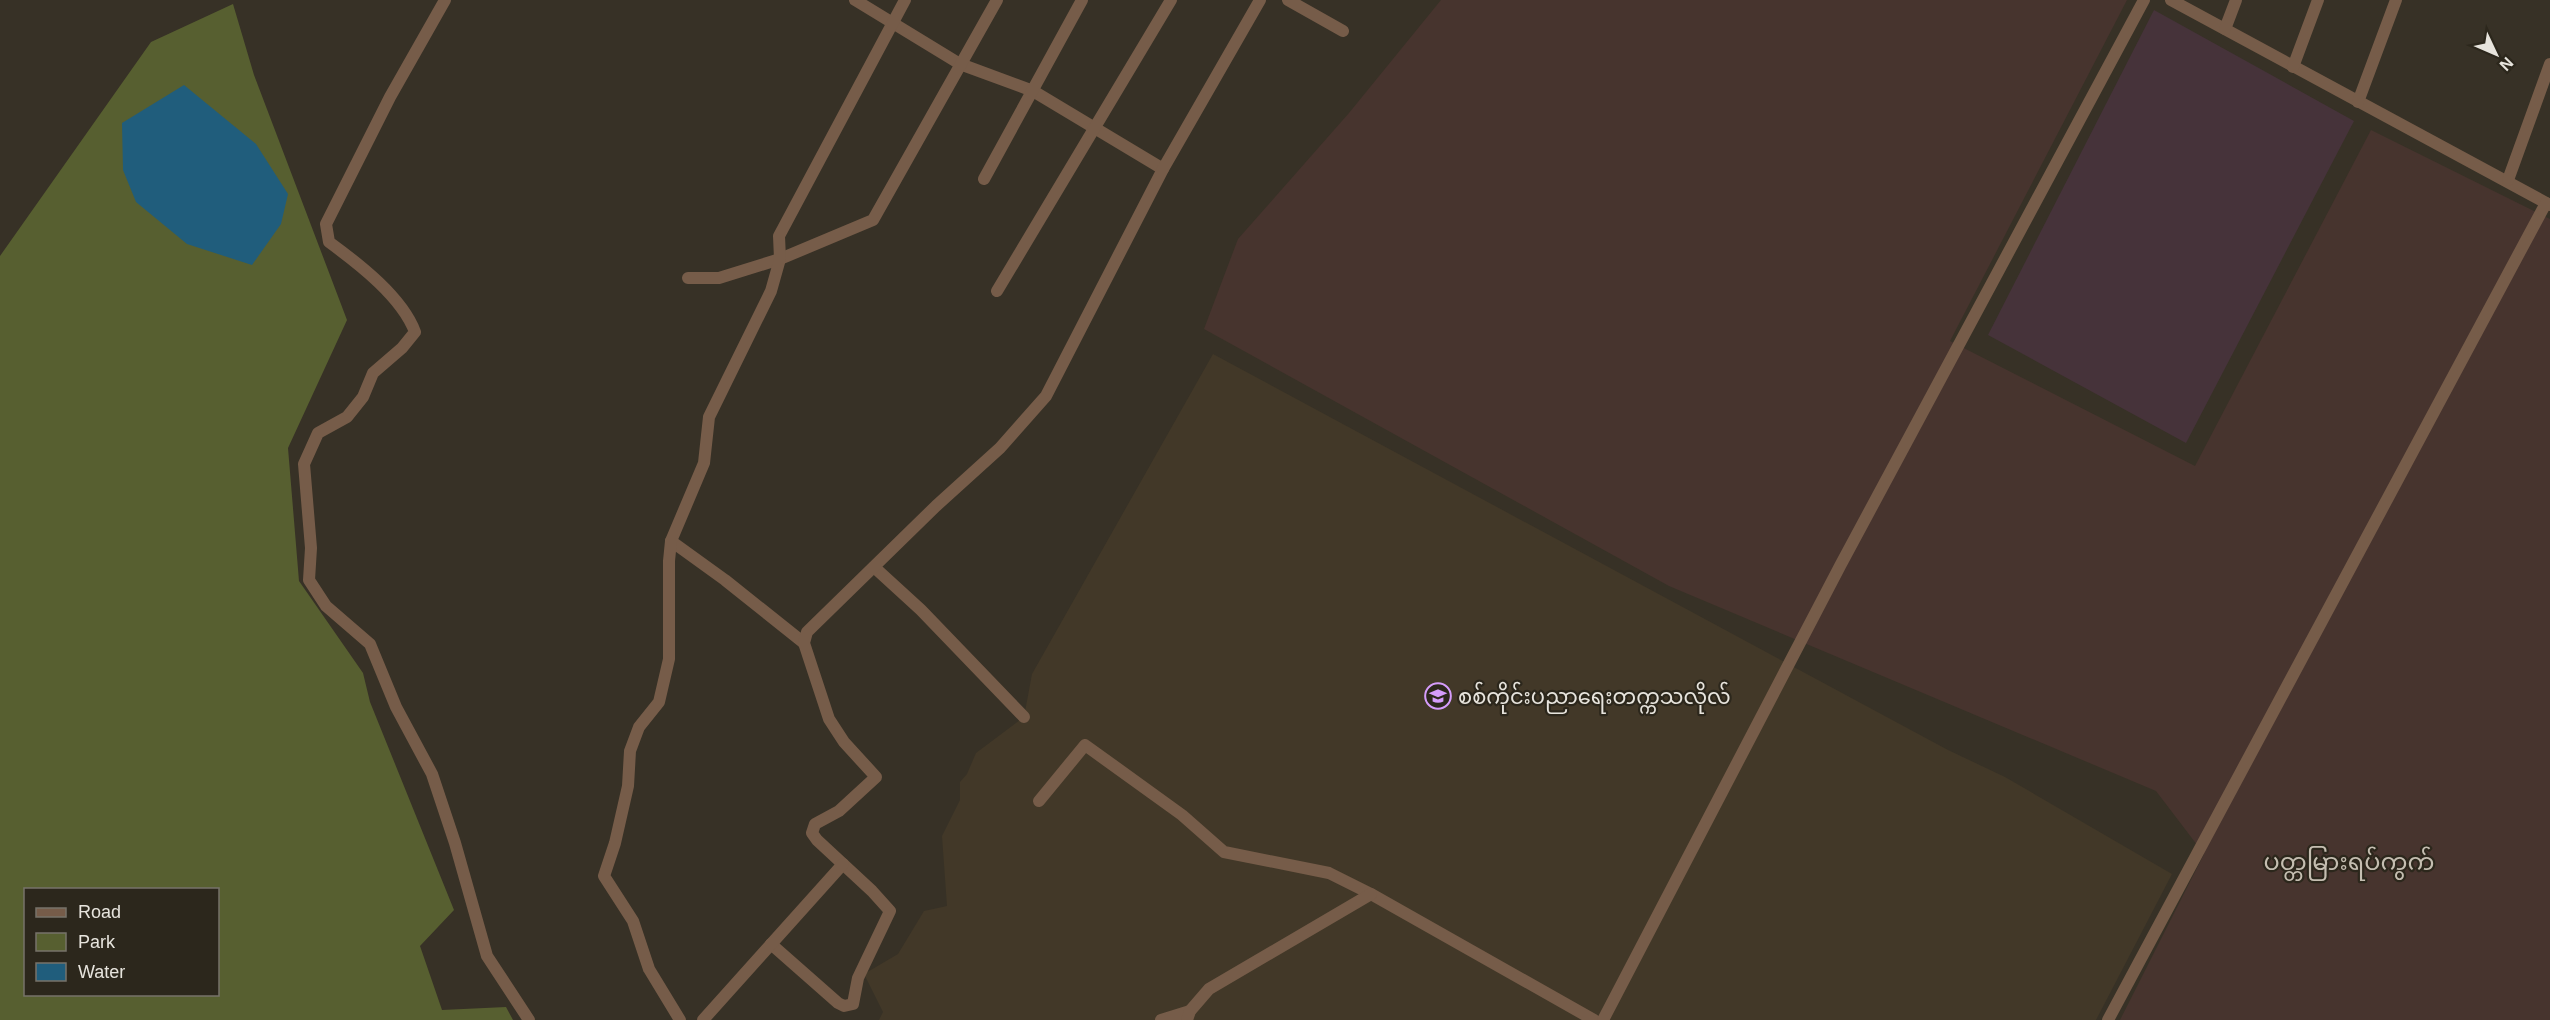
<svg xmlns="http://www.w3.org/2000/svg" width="2550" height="1020" font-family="Arial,'Noto Sans Myanmar',sans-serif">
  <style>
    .commercial { fill: #46333a }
    .industrial { fill: #47342e }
    .built { fill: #423828 }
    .green { fill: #575f30; fill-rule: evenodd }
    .water { fill: #205d7c }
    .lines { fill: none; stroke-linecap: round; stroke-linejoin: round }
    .minor { stroke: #765c49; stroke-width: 12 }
    .labels { text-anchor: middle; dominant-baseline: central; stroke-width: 4.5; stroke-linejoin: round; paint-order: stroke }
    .poi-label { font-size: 21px; fill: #e7e4dd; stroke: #2c271c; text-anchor: start }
    .quarter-label { font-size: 24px; fill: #c5beb1; stroke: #2c271c }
  </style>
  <rect width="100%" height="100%" fill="#373126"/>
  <!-- commercial -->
  <polygon class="commercial" points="2154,10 2354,121 2186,443 1988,335"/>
  <!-- industrial -->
  <polygon class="industrial" points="1441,0 2127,0 1950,341 2195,466 2371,130 2550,219 2550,1020 2120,1020 2204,854 2156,791 1669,586 1204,329 1238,239 1349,113"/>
  <!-- built -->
  <polygon class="built" points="1213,354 1948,750 2005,777 2172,874 2096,1020 879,1020 883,1012 864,974 898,954 924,911 947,906 942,836 960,800 960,782 967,774 976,753 1024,717 1032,674"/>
  <!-- green -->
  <path class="green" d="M233,4L254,75L347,320L288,448L299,581L363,673L370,702L454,910L420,946L442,1010L506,1007L513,1020H0V256L151,42ZM26,890H218V994H26Z"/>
  <!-- water -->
  <polygon class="water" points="184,85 256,144 288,194 281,224 252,265 187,244 136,202 123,170 122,123"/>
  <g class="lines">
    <!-- minor -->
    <g class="minor">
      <path d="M445,0L390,97L326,224L329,242C359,264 402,297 415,332L402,348L373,373L363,397L347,417L318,433L304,464L311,548L309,580L326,606L370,644L396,707L432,774L455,843L487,956L529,1020"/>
      <polyline points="855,0 960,64 1033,91 1163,169"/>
      <polyline points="1288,0 1343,31"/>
      <polyline points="2171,0 2550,205"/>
      <polyline points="2225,29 2236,0"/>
      <polyline points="2293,67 2318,0"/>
      <polyline points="2358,102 2396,0"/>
      <polyline points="984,179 1082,0"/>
      <polyline points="2508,180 2550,64"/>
      <polyline points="688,278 719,278 780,259 873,220 997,0"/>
      <polyline points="997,291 1171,0"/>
      <polyline points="671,541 725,580 804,643"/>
      <polyline points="874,567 921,610 1024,717"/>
      <polyline points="1039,801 1085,745 1182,815 1224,852 1329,873 1371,894 1594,1020"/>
      <polyline points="771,944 838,1003 844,1006 853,1004 858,978 890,911 872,891 817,840 812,833 815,824 839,811 876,777 844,742 829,719 804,643 807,632 936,506 1000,448 1046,396 1163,169 1260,0"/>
      <polyline points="680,1020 649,969 633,921 604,876 615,843 628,786 630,751 639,727 659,702 669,659 669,561 671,541 704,463 709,417 771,291 780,259 779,236 905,0"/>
      <polyline points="703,1020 843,864"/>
      <polyline points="1161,1020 1190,1011"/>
      <polyline points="1187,1020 1190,1011 1209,989 1371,894"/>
      <polyline points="1603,1020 1840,566 2144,0"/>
      <polyline points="2108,1020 2546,203"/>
    </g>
  </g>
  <!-- icons -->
  <defs>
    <g id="university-ring" transform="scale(1.35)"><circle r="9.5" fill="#2c271c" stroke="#d59cfb" stroke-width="1.5"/><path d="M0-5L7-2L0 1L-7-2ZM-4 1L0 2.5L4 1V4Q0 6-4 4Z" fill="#d59cfb"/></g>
  </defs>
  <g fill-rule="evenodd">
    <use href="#university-ring" x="1438" y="696"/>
  </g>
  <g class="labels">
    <!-- poi labels -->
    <g class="poi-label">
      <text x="1458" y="696">စစ်ကိုင်းပညာရေးတက္ကသလိုလ်</text>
    </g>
    <!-- quarter labels -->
    <g class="quarter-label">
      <text x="2349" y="861">ပတ္တမြားရပ်ကွက်</text>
    </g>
  </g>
  <!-- legend -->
  <rect x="24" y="888" width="195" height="108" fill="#2c271c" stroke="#777369" stroke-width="1.5"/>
  <rect x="36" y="908" width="30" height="9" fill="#765c49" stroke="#777369" stroke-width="1.5"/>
  <text x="78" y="918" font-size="18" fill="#e7e4dd">Road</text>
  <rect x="36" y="933" width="30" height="18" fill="#575f30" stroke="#777369" stroke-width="1.5"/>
  <text x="78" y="948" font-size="18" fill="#e7e4dd">Park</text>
  <rect x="36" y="963" width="30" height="18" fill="#205d7c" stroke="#777369" stroke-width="1.5"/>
  <text x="78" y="978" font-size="18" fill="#e7e4dd">Water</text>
  <!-- north arrow -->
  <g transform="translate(2496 54) rotate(134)" stroke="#2c271c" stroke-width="4.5" paint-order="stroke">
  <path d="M0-4.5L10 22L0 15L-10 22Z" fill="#e7e4dd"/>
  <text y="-9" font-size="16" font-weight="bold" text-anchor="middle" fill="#e7e4dd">N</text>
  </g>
</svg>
